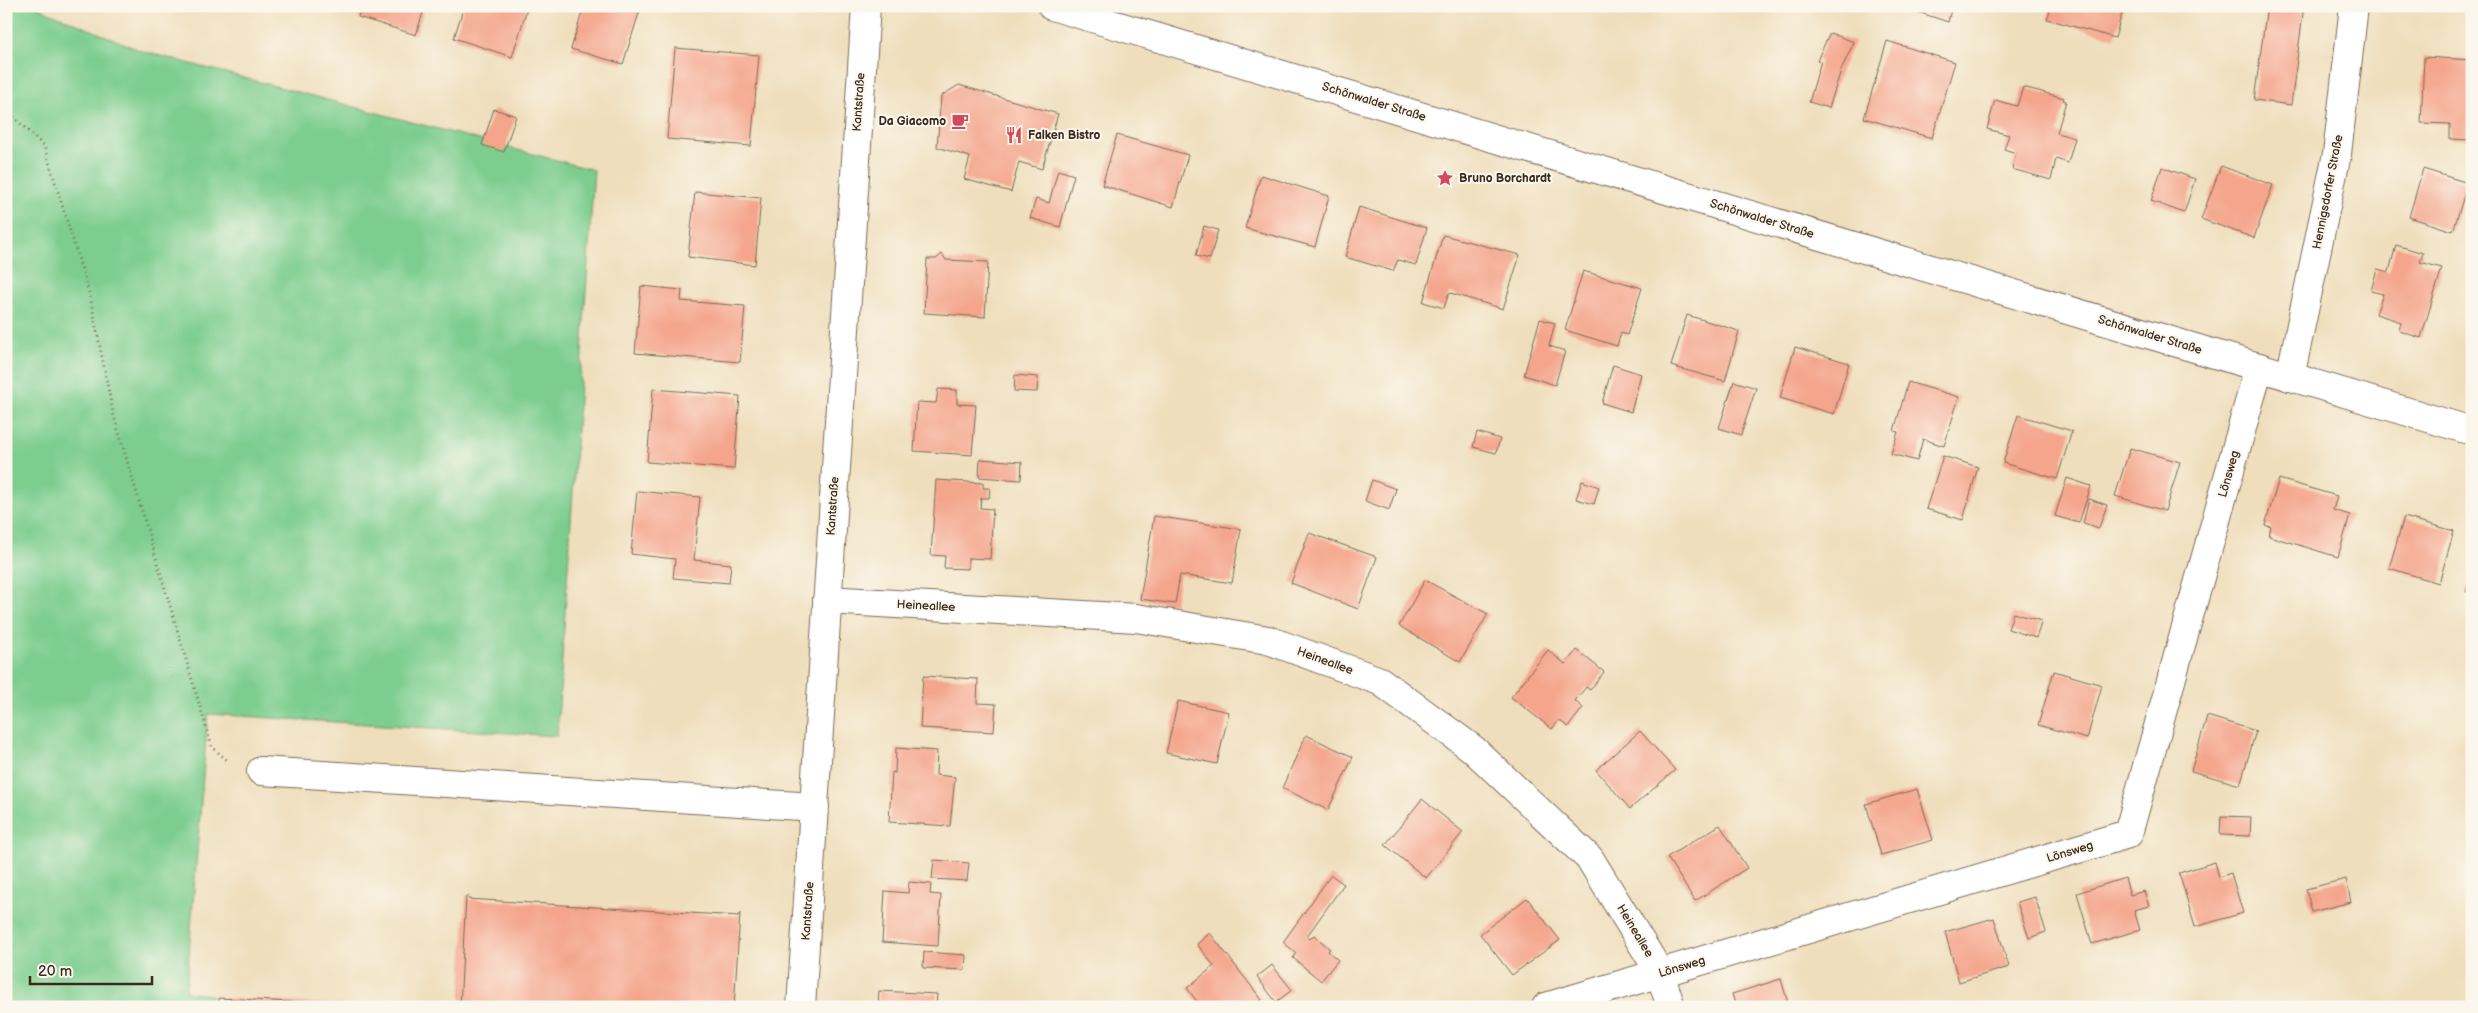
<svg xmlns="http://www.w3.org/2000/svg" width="2478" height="1013" font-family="'Balsamiq Sans',sans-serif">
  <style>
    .green { fill: #7ccd8e; stroke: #5c7c56 }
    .building { fill: #f4a58c }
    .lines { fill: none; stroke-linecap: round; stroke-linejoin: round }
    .minor-casing { stroke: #7a6955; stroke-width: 30 }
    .major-casing { stroke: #7a6955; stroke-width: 30 }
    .path { stroke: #7a6955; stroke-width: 3; stroke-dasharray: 1 4; stroke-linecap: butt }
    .minor { stroke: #fff; stroke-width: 28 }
    .major { stroke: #fff; stroke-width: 28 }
    .labels { text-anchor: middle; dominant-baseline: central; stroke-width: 4; stroke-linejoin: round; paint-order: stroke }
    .street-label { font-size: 12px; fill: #3b2a1e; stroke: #fbf7ec }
    .poi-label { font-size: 12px; font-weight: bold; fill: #3b2a1e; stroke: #fbf7ec; text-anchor: start }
  </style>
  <rect width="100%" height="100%" fill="#fbf7ec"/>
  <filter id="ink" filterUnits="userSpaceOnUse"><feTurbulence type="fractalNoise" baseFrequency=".02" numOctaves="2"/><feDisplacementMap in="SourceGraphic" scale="10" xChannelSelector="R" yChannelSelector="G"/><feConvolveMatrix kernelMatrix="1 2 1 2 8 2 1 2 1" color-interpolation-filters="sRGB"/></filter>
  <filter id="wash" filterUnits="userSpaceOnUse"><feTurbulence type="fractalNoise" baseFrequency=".0096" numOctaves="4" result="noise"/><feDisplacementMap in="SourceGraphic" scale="20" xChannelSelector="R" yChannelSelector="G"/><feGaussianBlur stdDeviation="1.12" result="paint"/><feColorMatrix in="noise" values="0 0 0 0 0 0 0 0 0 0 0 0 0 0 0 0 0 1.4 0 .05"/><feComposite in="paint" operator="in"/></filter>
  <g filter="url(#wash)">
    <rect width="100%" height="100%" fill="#efdebc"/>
    <!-- green -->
    <polygon class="green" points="6,6 34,6 142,51 594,170 557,736 208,714 186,992 211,995 210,1007 6,1007"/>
    <g id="blocks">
      <!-- building -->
      <g class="building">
        <polygon points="361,6 425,6 416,35 358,17"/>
        <polygon points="464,6 528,6 512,57 454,38"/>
        <polygon points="584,6 627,6 640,10 623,64 571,49"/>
        <polygon points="1900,6 1952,6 1948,22"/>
        <polygon points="2037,6 2124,6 2115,38 2047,19 2050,11"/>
        <polygon points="2267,6 2304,6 2291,105 2254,100"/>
        <polygon points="1830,33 1854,42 1841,70 1829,108 1809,102 1821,61 1817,60"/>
        <polygon points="1887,41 1955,62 1932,138 1864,118"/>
        <polygon points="675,48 759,55 751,146 667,139"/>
        <polygon points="2424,57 2472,60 2472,140 2450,139 2450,124 2421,123"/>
        <polygon points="959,85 1058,114 1042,169 1019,162 1011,192 964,179 970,157 937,147 941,96"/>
        <polygon points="2023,87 2064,98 2063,100 2066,101 2057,133 2075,138 2068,163 2056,159 2051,180 2012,169 2016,153 2004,149 2009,135 1987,129 1995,100 2017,106"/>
        <polygon points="494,109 516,116 504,152 482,145"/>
        <polygon points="1117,135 1188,155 1173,207 1102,185"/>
        <polygon points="2221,166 2273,185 2254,238 2201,219"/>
        <polygon points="2162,167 2195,179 2184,213 2151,201"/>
        <polygon points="2423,169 2468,183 2453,231 2409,217"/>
        <polygon points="1058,170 1074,175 1060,227 1030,218 1036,199 1049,203"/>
        <polygon points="1261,175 1329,196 1315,247 1245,228"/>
        <polygon points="695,192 761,198 755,265 688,257"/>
        <polygon points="1359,207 1427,228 1416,265 1398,260 1393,271 1345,257"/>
        <polygon points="1204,226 1218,230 1210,259 1196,256"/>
        <polygon points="1443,235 1520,255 1503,309 1454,294 1449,293 1444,308 1423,302"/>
        <polygon points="2396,245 2423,253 2420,262 2442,268 2421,338 2399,331 2401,322 2376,314 2383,294 2371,291 2377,269 2389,272"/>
        <polygon points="942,254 946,260 988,262 985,317 924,313 927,259 936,259"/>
        <polygon points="1583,271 1642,288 1627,335 1621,333 1617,346 1565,330"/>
        <polygon points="641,286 682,290 681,301 745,306 740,362 635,353"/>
        <polygon points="1687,315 1739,331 1725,381 1671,366"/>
        <polygon points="1540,319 1555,323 1549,346 1565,351 1555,385 1524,375"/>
        <polygon points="1795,347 1849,363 1834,414 1780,398"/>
        <polygon points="1613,365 1641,374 1631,412 1602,403"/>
        <polygon points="1015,375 1038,377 1037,392 1014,391"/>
        <polygon points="1734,381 1756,388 1741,435 1719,428"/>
        <polygon points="1908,382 1959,397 1944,446 1923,439 1917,461 1891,454 1898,432 1894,431"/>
        <polygon points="653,389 740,396 734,469 647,462"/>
        <polygon points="938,389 957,390 957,404 976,405 972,455 914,451 917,402 936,403"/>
        <polygon points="2018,415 2072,431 2057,479 2003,463"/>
        <polygon points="1477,432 1500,439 1496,453 1473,447"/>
        <polygon points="2130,448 2180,462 2165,511 2115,496"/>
        <polygon points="1943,456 1978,467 1963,520 1926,509"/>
        <polygon points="980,459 1022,462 1021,480 979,477"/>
        <polygon points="2067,478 2091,486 2079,523 2055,516"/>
        <polygon points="2279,479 2337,496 2333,510 2350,515 2338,557 2269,536 2271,527 2265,525"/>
        <polygon points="936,480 983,483 983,488 990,488 989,498 981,498 980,508 993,509 990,559 968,558 968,569 944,568 945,556 931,555"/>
        <polygon points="1372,480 1396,489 1389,510 1365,501"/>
        <polygon points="1582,481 1599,487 1594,504 1576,499"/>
        <polygon points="637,491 700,497 694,560 731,564 729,583 673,578 675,559 631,554"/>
        <polygon points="2089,499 2107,505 2099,528 2083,523"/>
        <polygon points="1154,516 1241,529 1232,583 1180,575 1175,604 1140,599"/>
        <polygon points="2404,517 2454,531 2439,583 2389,568"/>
        <polygon points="1309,533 1377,557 1358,609 1291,583"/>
        <polygon points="2471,573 2472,573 2472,593 2466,592"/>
        <polygon points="1425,580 1488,614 1460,662 1399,626"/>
        <polygon points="2013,613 2042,621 2036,638 2008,629"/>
        <polygon points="1548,650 1565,664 1577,650 1604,672 1590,690 1586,687 1575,701 1583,708 1568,727 1559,720 1552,729 1511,697"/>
        <polygon points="2054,671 2102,685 2087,739 2038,725"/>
        <polygon points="923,676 978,679 977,703 996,704 994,732 920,728"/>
        <polygon points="1178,701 1229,712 1217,764 1166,753"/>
        <polygon points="2207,716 2256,731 2240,785 2191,771"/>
        <polygon points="1640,731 1675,770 1630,809 1596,770"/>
        <polygon points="1306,735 1353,757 1328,810 1282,788"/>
        <polygon points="896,748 937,751 936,775 955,777 950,826 889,822 892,772 895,773"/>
        <polygon points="1917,789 1933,840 1881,855 1866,804"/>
        <polygon points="1422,799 1463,832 1426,878 1385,845"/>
        <polygon points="2221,816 2251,817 2250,836 2220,835"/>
        <polygon points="1720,825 1747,868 1695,901 1667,857"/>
        <polygon points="934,860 969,863 967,881 932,879"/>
        <polygon points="2215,862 2219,877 2231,873 2243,913 2195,927 2179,873"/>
        <polygon points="1331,875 1344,884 1307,936 1310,939 1314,935 1330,949 1328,951 1338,960 1321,981 1293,958 1296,953 1283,942"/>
        <polygon points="2125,878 2130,895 2144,891 2149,906 2134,910 2140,930 2092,944 2077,893"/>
        <polygon points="2346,879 2351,902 2312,912 2306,889"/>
        <polygon points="909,882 931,884 930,894 941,895 938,946 882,942 885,891 908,893"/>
        <polygon points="466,896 469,896 468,899 738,916 740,913 734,1007 460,1007"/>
        <polygon points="2035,897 2046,932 2029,938 2017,902"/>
        <polygon points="1527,898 1560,940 1512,975 1480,934"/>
        <polygon points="1994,918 2009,967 1959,982 1945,932"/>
        <polygon points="1210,933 1262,1000 1253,1007 1201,1007 1187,988 1214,966 1197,944"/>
        <polygon points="924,952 966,955 965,970 923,968"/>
        <polygon points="1272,965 1292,990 1276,1002 1257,977"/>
        <polygon points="1781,979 1789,1007 1736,1007 1732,994"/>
        <polygon points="879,991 937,994 936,1007 878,1007"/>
        <polygon points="219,998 344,1005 344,1007 219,1007"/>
      </g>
    </g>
  </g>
  <g filter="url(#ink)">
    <use href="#blocks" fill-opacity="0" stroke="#7a6955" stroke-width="1"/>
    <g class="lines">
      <!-- minor casing -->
      <g class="minor-casing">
        <g id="minor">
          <polyline points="2290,377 2337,154 2354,6"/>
          <polyline points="827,600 1136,618 1268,640 1380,681 1473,749 1590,859 1660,973 1671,1007"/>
          <polyline points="261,771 815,807"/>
          <polyline points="801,1007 866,6"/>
          <polyline points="1546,1007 2128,834 2259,367"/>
        </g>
      </g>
      <!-- major casing -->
      <g class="major-casing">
        <polyline id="major" points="1052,6 2472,431"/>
      </g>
      <!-- path -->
      <polyline class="path" points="6,110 44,146 90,296 113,413 212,747 228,761"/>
      <!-- minor -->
      <use href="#minor" class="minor"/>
      <!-- major -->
      <use href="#major" class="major"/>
    </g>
  </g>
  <!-- icons -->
  <defs>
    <g id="cafe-bare" transform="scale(1.35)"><path d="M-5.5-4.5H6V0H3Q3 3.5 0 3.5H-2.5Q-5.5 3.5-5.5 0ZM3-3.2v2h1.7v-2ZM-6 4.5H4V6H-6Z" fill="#d1495b" stroke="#fbf7ec" stroke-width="2.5" paint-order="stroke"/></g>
    <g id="restaurant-bare" transform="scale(1.35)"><path d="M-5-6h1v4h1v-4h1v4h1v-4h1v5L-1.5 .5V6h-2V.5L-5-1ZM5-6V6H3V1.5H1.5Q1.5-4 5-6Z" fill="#d1495b" stroke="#fbf7ec" stroke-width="2.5" paint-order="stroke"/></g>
    <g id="sight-bare" transform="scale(1.35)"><path d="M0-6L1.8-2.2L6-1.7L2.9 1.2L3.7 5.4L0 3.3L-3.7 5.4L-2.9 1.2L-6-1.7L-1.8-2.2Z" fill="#d1495b" stroke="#fbf7ec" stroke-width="2.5" paint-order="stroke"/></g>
  </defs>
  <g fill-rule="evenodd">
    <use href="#cafe-bare" x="960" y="121"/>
    <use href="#restaurant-bare" x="1014" y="135"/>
    <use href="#sight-bare" x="1445" y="178"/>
  </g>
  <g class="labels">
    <!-- street labels -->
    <g class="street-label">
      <text transform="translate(859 102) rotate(-86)">Kantstraße</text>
      <text transform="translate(1374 102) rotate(17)">Schönwalder Straße</text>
      <text transform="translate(2328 192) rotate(-79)">Hennigsdorfer Straße</text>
      <text transform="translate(1762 219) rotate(17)">Schönwalder Straße</text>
      <text transform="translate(2150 335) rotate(17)">Schönwalder Straße</text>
      <text transform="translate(2229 474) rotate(-74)">Lönsweg</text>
      <text transform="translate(833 506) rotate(-86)">Kantstraße</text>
      <text transform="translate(926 606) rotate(3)">Heineallee</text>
      <text transform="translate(1325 661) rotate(20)">Heineallee</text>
      <text transform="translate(2070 852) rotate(-17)">Lönsweg</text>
      <text transform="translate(808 911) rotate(-86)">Kantstraße</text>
      <text transform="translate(1635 931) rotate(59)">Heineallee</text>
      <text transform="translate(1682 967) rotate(-17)">Lönsweg</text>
    </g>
    <!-- poi labels -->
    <g class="poi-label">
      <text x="946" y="121" text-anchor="end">Da Giacomo</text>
      <text x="1028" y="135">Falken Bistro</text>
      <text x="1459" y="178">Bruno Borchardt</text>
    </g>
  </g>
  <!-- margin -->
  <rect width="2478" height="1013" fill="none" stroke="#fbf7ec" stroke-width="25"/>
  <!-- scale -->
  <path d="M30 976v8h122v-8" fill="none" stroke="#3b2a1e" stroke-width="2.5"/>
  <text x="38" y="976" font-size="15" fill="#3b2a1e" stroke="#fbf7ec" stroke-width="4" paint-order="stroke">20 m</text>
</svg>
